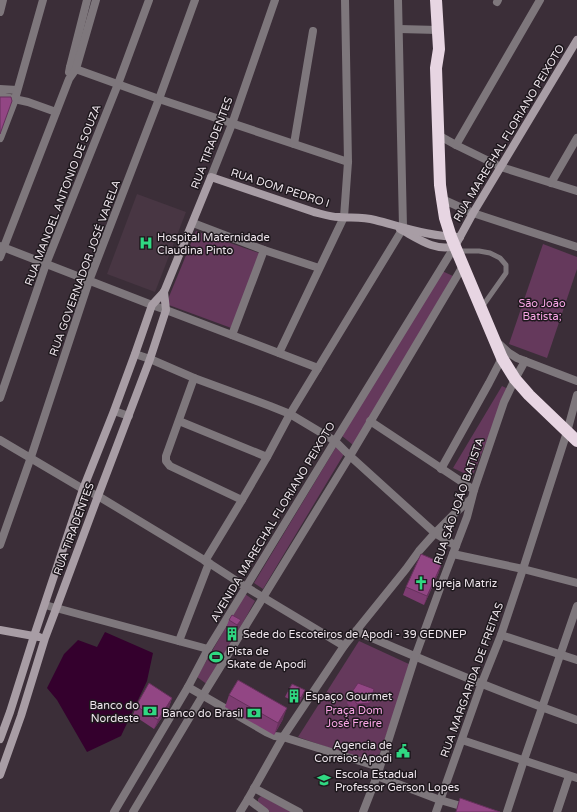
<svg xmlns="http://www.w3.org/2000/svg" width="577" height="812" font-family="'Varela Round',sans-serif">
  <style>
    .built { fill: #483643 }
    .green { fill: #65395c }
    .water { fill: #34002d }
    .lines { fill: none; stroke-linecap: round; stroke-linejoin: round }
    .lane { stroke: #7e777c; stroke-width: 5 }
    .street { stroke: #7e777c; stroke-width: 8 }
    .secondary { stroke: #a89da5; stroke-width: 8 }
    .highway { stroke: #e7d5e2; stroke-width: 12 }
    .wall { fill: #7e3c72 }
    .shaded-wall { fill: #66315c }
    .building { fill: #924684; stroke: #66315c }
    .labels { text-anchor: middle; dominant-baseline: central; stroke-width: 3; stroke-linejoin: round; paint-order: stroke }
    .street-label { font-size: 11px; fill: #eee5ec; stroke: #1e181d }
    .poi-label { font-size: 11px; fill: #eee5ec; stroke: #1e181d; text-anchor: start }
    .park-label { font-size: 11px; fill: #faa6e7; stroke: #1e181d }
  </style>
  <rect width="100%" height="100%" fill="#3b2e38"/>
  <!-- built -->
  <polygon class="built" points="137,194 186,212 155,292 107,274"/>
  <!-- green -->
  <g class="green">
    <polygon points="196,231 262,254 234,329 166,304"/>
    <polygon points="543,244 577,257 577,269 547,358 509,344"/>
    <polygon points="442,271 453,276 353,445 341,435"/>
    <polygon points="502,386 508,389 472,477 453,468"/>
    <polygon points="336,447 344,454 263,589 254,583"/>
    <polygon points="245,594 255,601 208,685 197,677"/>
    <polygon points="359,641 411,665 376,764 298,737"/>
    <polygon points="261,796 292,812 270,812 258,804 258,799"/>
  </g>
  <!-- water -->
  <polygon class="water" points="105,632 153,653 147,681 121,736 87,752 57,700 47,688 64,654 78,640 97,647"/>
  <g class="lines">
    <!-- lane -->
    <polyline class="lane" points="458,251 479,251 490,253 500,258 506,265 506,273 482,307"/>
    <!-- street -->
    <g class="street">
      <polyline points="497,2 498,0"/>
      <polyline points="0,12 3,0"/>
      <polyline points="399,29 438,30"/>
      <polyline points="70,67 159,99 348,162"/>
      <polyline points="69,72 70,67 87,0"/>
      <polyline points="0,89 17,90"/>
      <polyline points="0,96 28,102 56,112"/>
      <polyline points="438,135 456,145 501,167 577,191"/>
      <polyline points="0,138 15,99 43,0"/>
      <polyline points="294,144 313,31"/>
      <polyline points="456,145 540,0"/>
      <polyline points="211,177 232,124 275,0"/>
      <polyline points="551,183 577,138"/>
      <polyline points="442,199 473,213 577,247"/>
      <polyline points="193,223 264,250 319,268"/>
      <polyline points="0,246 152,305 166,310 318,368"/>
      <polyline points="0,257 69,79 76,69 96,0"/>
      <polyline points="232,335 264,250"/>
      <polyline points="497,342 509,353 517,358 577,381"/>
      <polyline points="279,353 344,217 348,162 345,0"/>
      <polyline points="135,354 150,359 194,378 270,406 290,414 335,441 350,456 435,533 456,546"/>
      <polyline points="194,378 166,456 166,461 170,466 242,500"/>
      <polyline points="0,398 46,264 118,84 149,0"/>
      <polyline points="114,411 129,416"/>
      <polyline points="179,421 267,457"/>
      <polyline points="370,421 474,490"/>
      <polyline points="0,440 83,489 98,496 209,563 246,587 344,646"/>
      <polyline points="441,469 489,383 502,358"/>
      <polyline points="0,545 31,457 89,281 159,99 195,0"/>
      <polyline points="453,554 523,569 577,583"/>
      <polyline points="205,561 242,500 267,457 290,414 402,230 403,227 398,0"/>
      <polyline points="45,605 208,649"/>
      <path d="M356,631C429,663 502,693 577,720"/>
      <polyline points="501,635 577,660"/>
      <polyline points="179,641 209,563"/>
      <polyline points="188,687 266,732 275,736 283,737 379,767"/>
      <polyline points="462,740 577,778"/>
      <polyline points="377,776 440,800 482,812"/>
      <polyline points="254,788 299,812"/>
      <polyline points="248,799 265,812"/>
      <polyline points="114,812 188,687 208,649 246,587 335,441 455,246"/>
      <polyline points="133,812 203,695 350,456 463,266"/>
      <polyline points="240,812 248,799 283,737 344,646 356,631 406,569 419,551 435,533 455,513 471,499"/>
      <polyline points="363,812 377,776 415,657 443,580 467,517 474,490 504,402 515,379 525,361"/>
      <polyline points="436,812 481,685 501,635 523,569 567,432 577,395"/>
      <polyline points="507,812 524,760 577,606"/>
      <polyline points="557,812 569,776"/>
    </g>
    <!-- secondary -->
    <g class="secondary">
      <path d="M400,229C417,238 435,252 455,246L473,213L577,40"/>
      <polyline points="0,630 39,637"/>
      <path d="M0,739L10,712L34,636L83,489L114,411L135,354L152,305L164,292L211,177L314,212C322,214 330,217 339,217C351,218 363,217 375,220C403,227 431,237 460,237"/>
      <polyline points="0,775 21,716 45,638 56,609 98,496 150,359 166,310 164,292"/>
    </g>
    <!-- highway -->
    <polyline class="highway" points="436,0 439,49 436,68 440,185 442,199 445,218 451,237 502,358 515,379 529,395 577,441"/>
  </g>
  <!-- wall -->
  <g class="wall">
    <polygon points="439,572 424,605 403,595 406,587"/>
    <polygon points="229,620 241,620 236,631 233,637 225,631"/>
    <polygon points="288,691 303,696 299,704 285,697"/>
    <polygon points="229,695 283,719 274,735 225,707"/>
    <polygon points="350,695 370,703 367,712 354,712 347,703"/>
    <polygon points="172,698 169,707 154,729 133,715 136,706"/>
  </g>
  <!-- shaded-wall -->
  <g class="shaded-wall">
    <polygon points="442,563 439,572 424,605 427,596"/>
    <polygon points="241,620 236,631 233,637 237,625"/>
    <polygon points="305,690 303,696 299,704 301,698"/>
    <polygon points="172,698 169,707 154,729 158,720"/>
    <polygon points="370,703 367,712 354,712 357,704"/>
    <polygon points="287,708 283,719 274,735 278,723"/>
  </g>
  <!-- building -->
  <g class="building">
    <polygon points="0,97 11,97 12,101 0,134"/>
    <polygon points="421,554 442,563 427,596 406,587"/>
    <polygon points="232,615 241,620 237,625 229,620"/>
    <polygon points="238,680 287,708 278,723 229,695"/>
    <polygon points="149,683 172,698 158,720 136,706"/>
    <polygon points="358,683 374,689 370,703 357,704 350,695"/>
    <polygon points="292,684 305,690 301,698 288,691"/>
    <polygon points="460,798 500,812 456,812"/>
  </g>
  <!-- icons -->
  <defs>
    <g id="hospital-bare" transform="scale(1.08)"><path d="M-5-5h3v3.5h4V-5h3V5h-3V1.5h-4V5h-3Z" fill="#30d882" stroke="#1e181d" stroke-width="2.5" paint-order="stroke"/></g>
    <g id="church-bare" transform="scale(1.08)"><path d="M-1.2-6h2.4v3.5h3.3v2.4h-3.3V6h-2.4V-.1h-3.3v-2.4h3.3Z" fill="#30d882" stroke="#1e181d" stroke-width="2.5" paint-order="stroke"/></g>
    <g id="building-bare" transform="scale(1.08)"><path d="M-4-6H4V6H1V3H-1V6H-4ZM-2.5-4.3h1.7v1.8h-1.7ZM.8-4.3h1.7v1.8H.8ZM-2.5-1h1.7V.8h-1.7ZM.8-1h1.7V.8H.8Z" fill="#30d882" stroke="#1e181d" stroke-width="2.5" paint-order="stroke"/></g>
    <g id="stadium-bare" transform="scale(1.08)"><path d="M0-5a6.5 5 0 1 0 0 10a6.5 5 0 1 0 0-10ZM-3.5-1.8h7v3.6h-7Z" fill="#30d882" stroke="#1e181d" stroke-width="2.5" paint-order="stroke"/></g>
    <g id="bank-bare" transform="scale(1.08)"><path d="M-6-4H6V4H-6ZM0-2.3a2.3 2.3 0 1 0 0 4.6a2.3 2.3 0 1 0 0-4.6Z" fill="#30d882" stroke="#1e181d" stroke-width="2.5" paint-order="stroke"/></g>
    <g id="civic-bare" transform="scale(1.08)"><path d="M-.6-6.5H3V-4.5H.6V-3L4-1V1h2V6H-6V1h2V-1L-.6-3ZM-1.2 2.5V6h2.4V2.5Z" fill="#30d882" stroke="#1e181d" stroke-width="2.5" paint-order="stroke"/></g>
    <g id="school-bare" transform="scale(1.08)"><path d="M0-5L7-2L0 1L-7-2ZM-4 1L0 2.5L4 1V4Q0 6-4 4Z" fill="#30d882" stroke="#1e181d" stroke-width="2.5" paint-order="stroke"/></g>
  </defs>
  <g fill-rule="evenodd">
    <use href="#hospital-bare" x="146" y="243"/>
    <use href="#church-bare" x="421" y="583"/>
    <use href="#building-bare" x="232" y="634"/>
    <use href="#stadium-bare" x="216" y="657"/>
    <use href="#building-bare" x="294" y="696"/>
    <use href="#bank-bare" x="150" y="711"/>
    <use href="#bank-bare" x="254" y="713"/>
    <use href="#civic-bare" x="403" y="751"/>
    <use href="#school-bare" x="324" y="780"/>
  </g>
  <g class="labels">
    <!-- street labels -->
    <g class="street-label">
      <text transform="translate(509 133) rotate(-59)">RUA MARECHAL FLORIANO PEIXOTO</text>
      <text transform="translate(212 143) rotate(-69)">RUA TIRADENTES</text>
      <text transform="translate(280 188) rotate(18)">RUA DOM PEDRO I</text>
      <text transform="translate(63 195) rotate(-69)">RUA MANOEL ANTONIO DE SOUZA</text>
      <text transform="translate(85 268) rotate(-70)">RUA GOVERNADOR JOSÉ VARELA</text>
      <text transform="translate(459 501) rotate(-71)">RUA SÃO JOÃO BATISTA</text>
      <text transform="translate(273 522) rotate(-59)">AVENIDA MARECHAL FLORIANO PEIXOTO</text>
      <text transform="translate(74 529) rotate(-70)">RUA TIRADENTES</text>
      <text transform="translate(472 680) rotate(-70)">RUA MARGARIDA DE FREITAS</text>
    </g>
    <!-- poi labels -->
    <g class="poi-label">
      <text x="157" y="237">Hospital Maternidade<tspan x="157" dy="13">Claudina Pinto</tspan></text>
      <text x="432" y="583">Igreja Matriz</text>
      <text x="243" y="634">Sede do Escoteiros de Apodi - 39 GEDNEP</text>
      <text x="227" y="651">Pista de<tspan x="227" dy="13">Skate de Apodi</tspan></text>
      <text x="305" y="696">Espaço Gourmet</text>
      <text x="139" y="705" text-anchor="end">Banco do<tspan x="139" dy="13">Nordeste</tspan></text>
      <text x="243" y="713" text-anchor="end">Banco do Brasil</text>
      <text x="392" y="745" text-anchor="end">Agencia de<tspan x="392" dy="13">Correios Apodi</tspan></text>
      <text x="335" y="774">Escola Estadual<tspan x="335" dy="13">Professor Gerson Lopes</tspan></text>
    </g>
    <!-- park labels -->
    <g class="park-label">
      <text x="542" y="303">São João<tspan x="542" dy="13">Batista;</tspan></text>
      <text x="354" y="710">Praça Dom<tspan x="354" dy="13">José Freire</tspan></text>
    </g>
  </g>
</svg>
